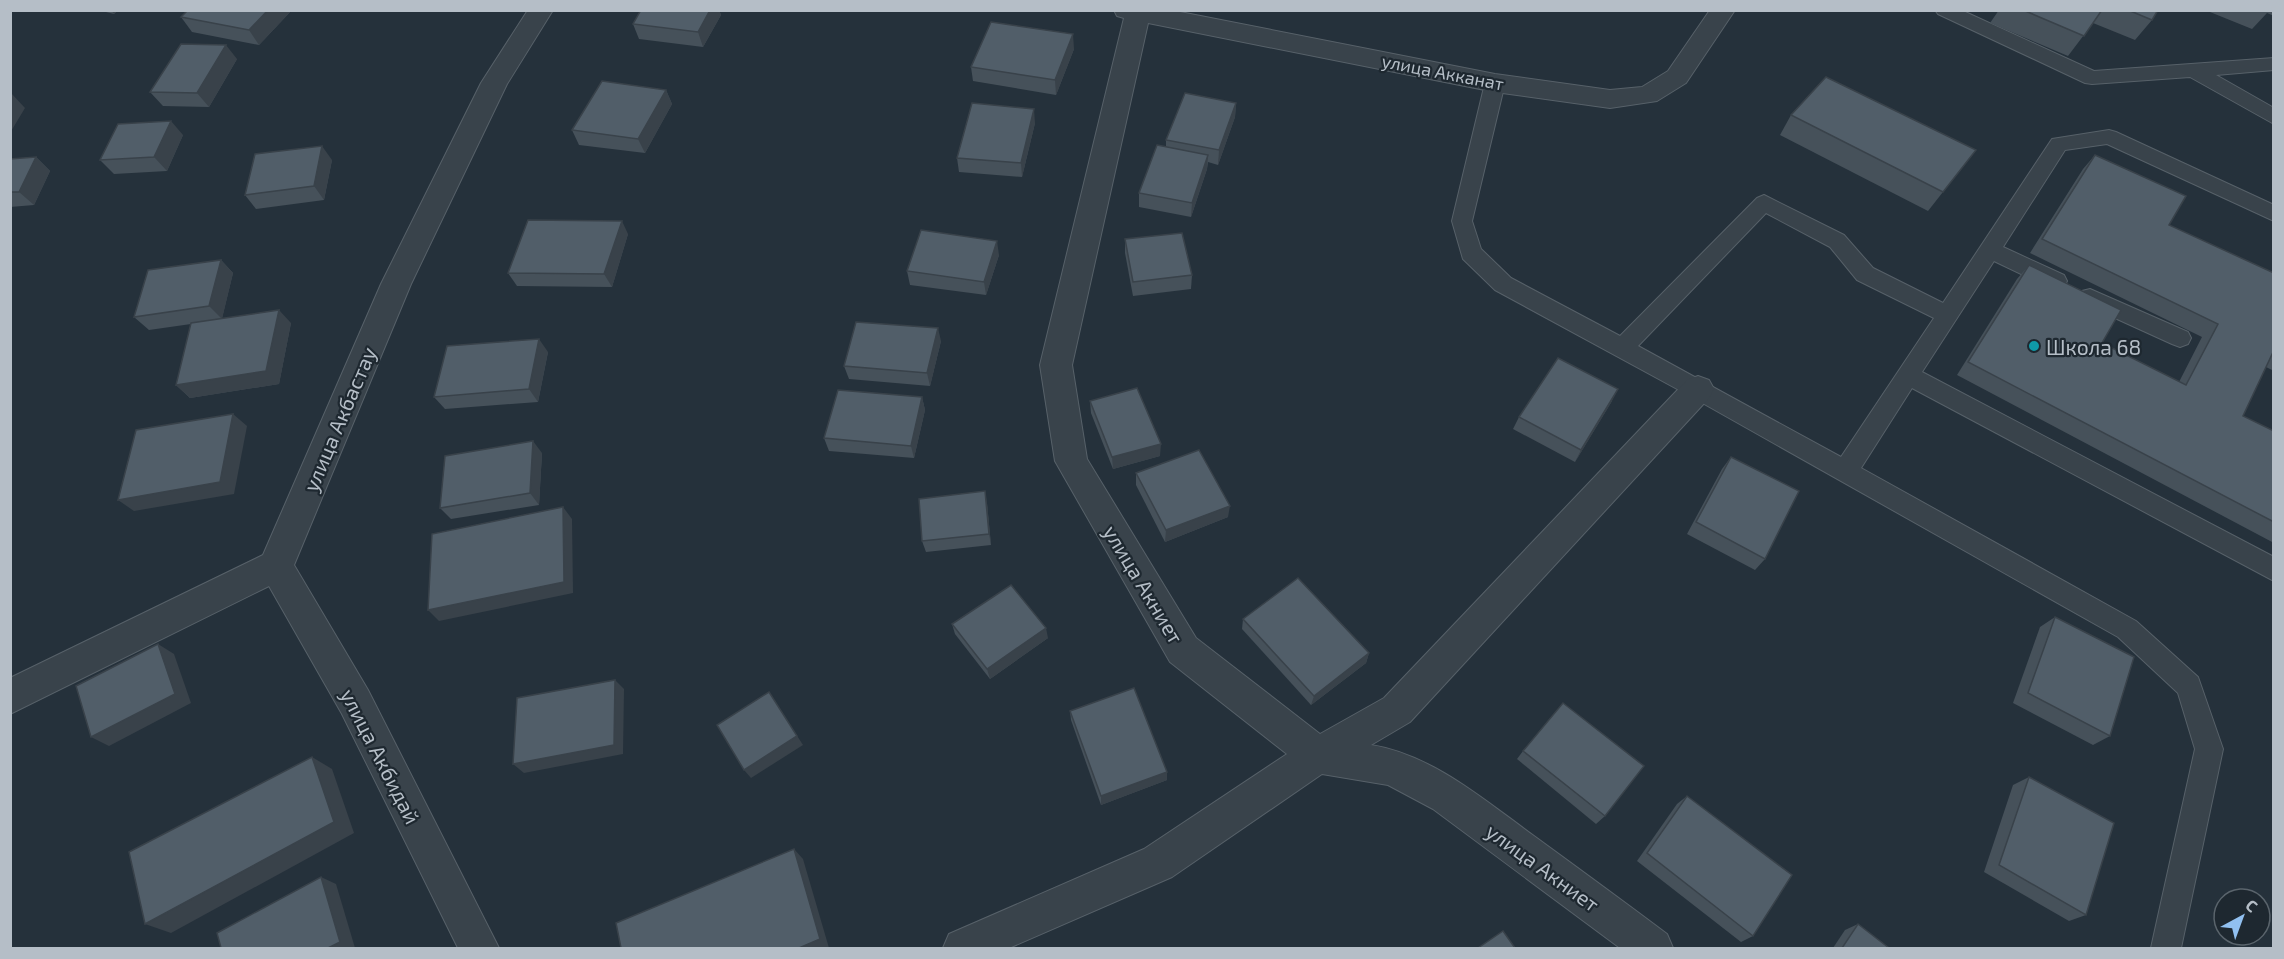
<svg xmlns="http://www.w3.org/2000/svg" width="2284" height="959" font-family="'Exo 2',sans-serif">
  <style>
    .lines { fill: none; stroke-linecap: round; stroke-linejoin: round }
    .service-casing { stroke: #576169; stroke-width: 2 }
    .minor-casing { stroke: #576169; stroke-width: 2 }
    .service { fill: #39434b; fill-rule: evenodd }
    .minor { fill: #39434b; fill-rule: evenodd }
    .wall { fill: #46515a }
    .shaded-wall { fill: #39424a }
    .building { fill: #515e69; stroke: #39424a; stroke-width: 1.5 }
    .culture-dot { fill: #0f9aa8; stroke: #1e2830; stroke-width: 2 }
    .labels { text-anchor: middle; dominant-baseline: central; stroke-width: 4.5; stroke-linejoin: round; paint-order: stroke }
    .far-street-label { font-size: 18px; fill: #b5bec7; stroke: #1e2830 }
    .poi-label { font-size: 21px; fill: #b5bec7; stroke: #1e2830; text-anchor: start }
    .street-label { font-size: 21px; fill: #b5bec7; stroke: #1e2830 }
  </style>
  <rect width="100%" height="100%" fill="#25313b"/>
  <g class="lines">
    <!-- service casing -->
    <g class="service-casing">
      <g id="service">
        <polygon points="1935,10 1961,10 2094,71 2274,58 2274,70 2216,75 2274,108 2274,124 2190,77 2092,84 2085,83 1938,14"/>
        <path d="M1495,76L1502,78L1505,83L1472,221L1481,249L1511,278L1620,336L1757,198L1764,195L1844,235L1873,268L1943,303L2052,139L2109,130L2116,132L2274,205V221L2107,144L2065,150L2003,247L2064,275L2067,281L2064,287L2056,289L2048,287L1994,261L1922,372L2274,557V581L1912,388L1861,468L2136,621L2198,677L2223,749L2181,948H2151L2195,749L2178,693L2118,637L1690,396L1495,290L1463,259L1452,221L1485,83L1488,78ZM1766,213L1830,247L1857,280L1934,318L1841,457L1638,346Z"/>
        <polygon points="2090,289 2188,332 2191,338 2188,344 2180,347 2172,344 2082,303 2079,297 2082,291"/>
      </g>
    </g>
    <!-- minor casing -->
    <g class="minor-casing">
      <g id="minor">
        <polygon points="528,10 553,10 507,84 411,284 294,565 368,690 499,948 458,948 342,714 269,586 10,714 10,678 263,555 381,284 481,83"/>
        <path d="M1114,10H1170L1495,74L1610,90L1642,87L1668,71L1710,10H1735L1686,83L1657,101L1610,108L1495,92L1148,23L1072,365L1087,459L1196,638L1320,734L1384,698L1687,380L1698,376L1709,380L1714,389L1709,398L1410,722L1371,745C1433,755 1484,800 1534,836C1578,868 1623,901 1667,934L1673,948H1620L1433,809L1388,785L1322,774L1172,877L1009,948H943L949,934L1144,849L1287,754L1170,662L1055,461L1040,365L1124,18L1117,16Z"/>
      </g>
    </g>
    <!-- service -->
    <use href="#service" class="service"/>
    <!-- minor -->
    <use href="#minor" class="minor"/>
  </g>
  <!-- wall -->
  <g class="wall">
    <polygon points="98,10 118,10 114,14"/>
    <polygon points="188,10 292,10 259,45 192,32 181,17"/>
    <polygon points="641,10 719,10 721,15 703,47 639,39 633,24"/>
    <polygon points="1999,10 2158,10 2152,20 2135,40 2093,23 2068,56 1990,23"/>
    <polygon points="2205,10 2274,10 2274,16 2267,13 2252,29"/>
    <polygon points="1074,49 1056,95 973,81 971,67"/>
    <polygon points="237,59 209,107 163,106 150,92"/>
    <polygon points="666,90 672,104 645,153 579,145 572,130"/>
    <polygon points="1236,103 1235,117 1218,165 1208,162 1207,169 1191,217 1139,207 1139,193 1166,147 1166,140"/>
    <polygon points="1791,115 1976,150 1928,211 1780,135"/>
    <polygon points="1035,123 1022,177 959,172 957,158"/>
    <polygon points="183,135 167,171 114,174 100,160"/>
    <polygon points="2095,155 2169,225 2274,273 2274,371 2266,367 2243,416 2274,431 2274,543 1957,375 2017,279 2029,265 2102,343 2179,382 2202,337 2030,253 2083,169"/>
    <polygon points="36,157 50,171 34,205 10,207 10,159"/>
    <polygon points="332,160 324,200 256,209 245,195"/>
    <polygon points="628,234 612,287 517,286 508,273"/>
    <polygon points="1125,239 1192,275 1191,289 1133,296 1125,253"/>
    <polygon points="999,255 986,295 910,285 907,271"/>
    <polygon points="221,260 233,273 222,318 291,323 279,384 190,398 176,385 191,324 149,330 134,317"/>
    <polygon points="941,341 930,386 849,379 844,366"/>
    <polygon points="548,352 538,402 445,409 434,397"/>
    <polygon points="922,397 925,410 914,458 829,451 824,438"/>
    <polygon points="1090,401 1160,456 1113,469 1091,413"/>
    <polygon points="1612,401 1575,462 1513,429 1519,417"/>
    <polygon points="542,453 539,505 451,519 440,508"/>
    <polygon points="1731,457 1765,559 1755,570 1687,534 1722,469"/>
    <polygon points="1136,473 1228,517 1165,542 1136,485"/>
    <polygon points="987,503 991,545 926,552 922,541"/>
    <polygon points="2055,617 2110,736 2093,745 2013,703 2040,627"/>
    <polygon points="1243,619 1369,653 1366,663 1311,705 1242,629"/>
    <polygon points="952,624 1048,638 990,679 955,634"/>
    <polygon points="1070,711 1167,780 1101,805 1071,720"/>
    <polygon points="1523,751 1605,816 1596,824 1517,759"/>
    <polygon points="2029,777 2086,915 2069,921 1984,872 2013,785"/>
    <polygon points="1687,796 1753,936 1741,942 1637,861 1677,804"/>
    <polygon points="1858,924 1889,948 1833,948 1845,930"/>
  </g>
  <!-- shaded-wall -->
  <g class="shaded-wall">
    <polygon points="111,10 118,10 114,14"/>
    <polygon points="268,10 292,10 259,45 249,30"/>
    <polygon points="710,10 719,10 721,15 703,47 698,32"/>
    <polygon points="1073,34 1074,49 1056,95 1055,80"/>
    <polygon points="226,45 237,59 209,107 197,93"/>
    <polygon points="666,90 672,104 645,153 638,139"/>
    <polygon points="11,93 25,108 10,133 10,94"/>
    <polygon points="1236,103 1235,117 1218,165 1219,150"/>
    <polygon points="1034,109 1035,123 1022,177 1021,163"/>
    <polygon points="171,121 183,135 167,171 154,157"/>
    <polygon points="322,146 332,160 324,200 314,186"/>
    <polygon points="1208,155 1207,169 1191,217 1192,203"/>
    <polygon points="36,157 50,171 34,205 19,192"/>
    <polygon points="622,221 628,234 612,287 604,274"/>
    <polygon points="997,241 999,255 986,295 984,282"/>
    <polygon points="221,260 233,273 222,319 209,306"/>
    <polygon points="279,310 291,323 279,384 190,398 176,385"/>
    <polygon points="938,328 941,341 930,386 927,373"/>
    <polygon points="539,339 548,352 538,402 529,389"/>
    <polygon points="1618,389 1612,401 1575,462 1581,450"/>
    <polygon points="922,397 925,410 914,458 911,446"/>
    <polygon points="233,414 247,426 234,494 134,511 118,500"/>
    <polygon points="533,441 542,453 539,505 530,493"/>
    <polygon points="1161,444 1160,456 1113,469 1112,457"/>
    <polygon points="985,491 987,503 991,545 989,534"/>
    <polygon points="1230,506 1228,517 1165,542 1166,530"/>
    <polygon points="563,507 572,519 573,593 439,621 428,610"/>
    <polygon points="1046,628 1048,638 990,679 987,669"/>
    <polygon points="158,644 174,654 191,703 109,746 91,737"/>
    <polygon points="1369,653 1366,663 1311,705 1314,696"/>
    <polygon points="615,680 624,689 623,754 524,773 513,764"/>
    <polygon points="769,692 803,745 751,778 744,770"/>
    <polygon points="312,757 332,769 354,833 171,933 145,924"/>
    <polygon points="1167,772 1167,780 1101,805 1101,796"/>
    <polygon points="794,849 803,859 829,948 799,948"/>
    <polygon points="321,877 336,884 355,948 328,948"/>
  </g>
  <!-- building -->
  <g class="building">
    <polygon points="188,10 268,10 249,30 181,17"/>
    <polygon points="641,10 710,10 698,32 633,24"/>
    <polygon points="2023,10 2102,10 2084,36"/>
    <polygon points="2128,10 2158,10 2152,20"/>
    <polygon points="991,22 1073,34 1055,80 971,67"/>
    <polygon points="181,44 226,45 197,93 150,92"/>
    <polygon points="1826,77 1976,150 1943,192 1791,115"/>
    <polygon points="602,81 666,90 638,139 572,130"/>
    <polygon points="1185,93 1236,103 1219,150 1166,140"/>
    <polygon points="972,103 1034,109 1021,163 957,158"/>
    <polygon points="171,121 154,157 100,160 118,124"/>
    <polygon points="1157,145 1208,155 1192,203 1139,193"/>
    <polygon points="322,146 314,186 245,195 255,154"/>
    <polygon points="2095,155 2186,196 2169,225 2274,273 2274,350 2243,416 2274,431 2274,522 1968,362 2029,265 2121,310 2102,343 2186,385 2218,324 2042,239"/>
    <polygon points="36,157 19,192 10,192 10,159"/>
    <polygon points="528,220 622,221 604,274 508,273"/>
    <polygon points="921,230 997,241 984,282 907,271"/>
    <polygon points="1182,233 1192,275 1133,282 1125,239"/>
    <polygon points="221,260 209,306 134,317 148,270"/>
    <polygon points="279,310 266,371 176,385 191,323"/>
    <polygon points="856,322 938,328 927,373 844,366"/>
    <polygon points="539,339 529,389 434,397 447,346"/>
    <polygon points="1558,358 1618,389 1581,450 1519,417"/>
    <polygon points="1137,388 1161,444 1112,457 1090,401"/>
    <polygon points="838,390 922,397 911,446 824,438"/>
    <polygon points="233,414 220,482 118,500 136,430"/>
    <polygon points="533,441 530,493 440,508 445,456"/>
    <polygon points="1199,450 1230,506 1166,530 1136,473"/>
    <polygon points="1731,457 1799,491 1765,559 1696,522"/>
    <polygon points="985,491 989,534 922,541 919,499"/>
    <polygon points="563,507 564,582 428,610 432,534"/>
    <polygon points="1298,578 1369,653 1314,696 1243,619"/>
    <polygon points="1011,585 1046,628 987,669 952,624"/>
    <polygon points="2055,617 2134,657 2110,736 2028,693"/>
    <polygon points="158,644 175,694 91,737 76,686"/>
    <polygon points="615,680 614,745 513,764 517,698"/>
    <polygon points="1134,688 1167,772 1101,796 1070,711"/>
    <polygon points="769,692 797,736 744,770 717,725"/>
    <polygon points="1563,703 1644,766 1605,816 1523,751"/>
    <polygon points="312,757 334,822 145,924 129,852"/>
    <polygon points="2029,777 2114,823 2086,915 1999,865"/>
    <polygon points="1687,796 1792,875 1753,936 1647,853"/>
    <polygon points="794,849 820,939 799,948 621,948 616,923"/>
    <polygon points="321,877 340,942 328,948 221,948 217,933"/>
    <polygon points="1858,924 1889,948 1842,948"/>
    <polygon points="1503,931 1515,948 1478,948"/>
  </g>
  <!-- markers -->
  <circle class="culture-dot" cx="2034" cy="346" r="6"/>
  <g class="labels">
    <!-- far-street labels -->
    <g class="far-street-label">
      <text transform="translate(1443 72) rotate(11)">улица Акканат</text>
    </g>
    <!-- poi labels -->
    <g class="poi-label">
      <text x="2046" y="346">Школа 68</text>
    </g>
    <!-- street labels -->
    <g class="street-label">
      <text transform="translate(339 419) rotate(-67)">улица Акбастау</text>
      <text transform="translate(1144 584) rotate(59)">улица Акниет</text>
      <text transform="translate(381 756) rotate(63)">улица Акбидай</text>
      <text transform="translate(1543 867) rotate(36)">улица Акниет</text>
    </g>
  </g>
  <!-- border -->
  <rect width="2284" height="959" fill="none" stroke="#b5bec7" stroke-width="24"/>
  <!-- north arrow -->
  <g transform="translate(2242 917) rotate(41)"><circle r="28" fill="#1e2830" stroke="#5a646c" stroke-width="1.5"/>
  <path d="M0-4.5L10 22L0 15L-10 22Z" fill="#91c0f0"/>
  <text y="-9" font-size="16" font-weight="bold" text-anchor="middle" fill="#b5bec7">С</text>
  </g>
</svg>
